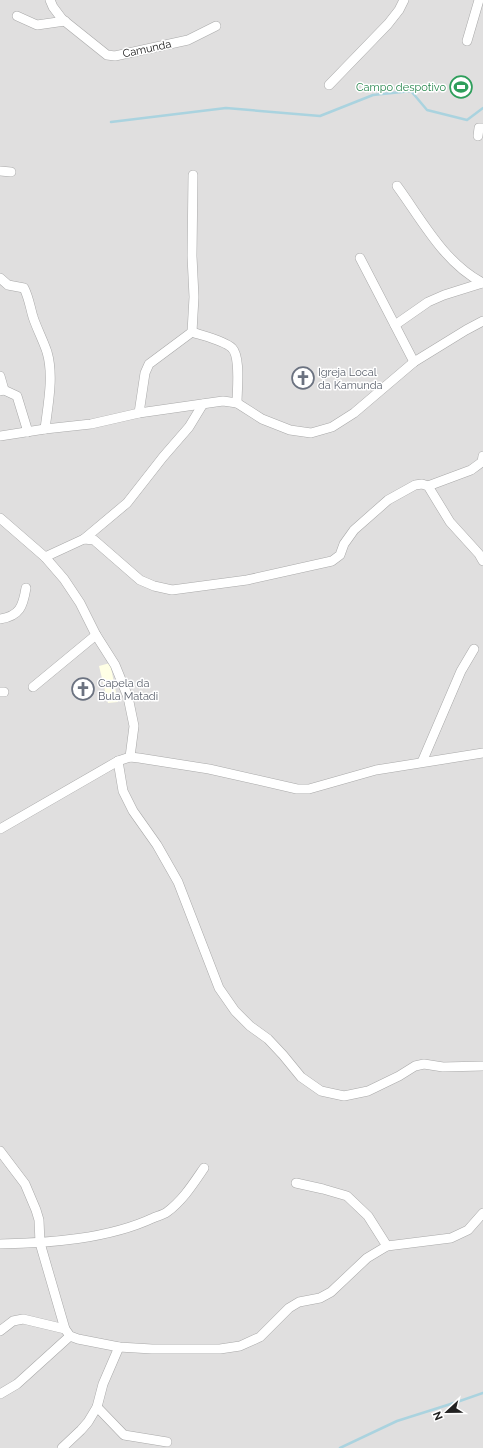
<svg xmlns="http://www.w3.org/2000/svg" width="483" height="1448" font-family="Raleway,sans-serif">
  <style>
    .residential { fill: #e0dfdf }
    .education { fill: #ffffe5 }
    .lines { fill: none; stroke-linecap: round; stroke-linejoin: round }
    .stream { stroke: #aad3df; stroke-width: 2.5 }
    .minor-casing { stroke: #a9a9a9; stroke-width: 10 }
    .minor { stroke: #fff; stroke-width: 9 }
    .labels { text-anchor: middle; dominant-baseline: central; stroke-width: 3; stroke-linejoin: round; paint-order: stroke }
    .street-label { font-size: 11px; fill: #222; stroke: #fff }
    .leisure-label { font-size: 11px; fill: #27864d; stroke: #fff; text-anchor: end }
    .worship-label { font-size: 11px; fill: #5b616d; stroke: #fff; text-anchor: start }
  </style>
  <rect width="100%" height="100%" fill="#f2efe9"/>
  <!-- residential -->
  <rect class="residential" x="0" y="0" width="483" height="1448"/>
  <!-- education -->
  <polygon class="education" points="110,663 118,702 108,703 99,666"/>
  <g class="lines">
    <!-- stream -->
    <g class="stream">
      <polyline points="111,122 226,108 320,116 373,95 411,91 427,110 467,120 483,108"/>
      <polyline points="340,1448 397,1421 457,1402 483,1393"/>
    </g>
    <!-- minor casing -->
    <g class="minor-casing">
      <g id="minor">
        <polyline points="50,0 53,7 62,19 107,55 115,56 188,40 216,26"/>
        <polyline points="17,16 37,25 65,21"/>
        <polyline points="467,41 479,0"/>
        <polyline points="329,85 388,24 399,10 404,0"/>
        <polyline points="478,136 479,128 483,128"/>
        <polyline points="0,171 11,172"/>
        <path d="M397,186C422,220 444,263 483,283"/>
        <polyline points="360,258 414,362"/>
        <path d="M0,278L8,285L24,288C29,298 30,307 33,317C37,329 43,340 47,352C54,376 48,404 45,429"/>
        <polyline points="395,325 428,302 444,295 482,283"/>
        <polyline points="192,332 194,297 192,256 193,175"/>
        <path d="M192,332C203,336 223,340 232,348C241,357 237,390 237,403"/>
        <polyline points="0,376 4,390"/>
        <polyline points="0,391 4,390 17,396 28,432"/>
        <polyline points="139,413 145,373 149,364 192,332"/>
        <polyline points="0,436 45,429 91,424 139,413 223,401 237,403 262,419 290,430 311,433 332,427 354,413 414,362 466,330 483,321"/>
        <polyline points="428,486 471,470 482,462 483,456"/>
        <polyline points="0,518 45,557 64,579 80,603 96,635 115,665 128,697 134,726 130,757"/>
        <polyline points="84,539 127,503 163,457 189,427 203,404"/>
        <polyline points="45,557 84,539 94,540 140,580 154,586 172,590 247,580 332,561 340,555 344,544 354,530 388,500 415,485 422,484 428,486 450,522 479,554 483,561"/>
        <path d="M0,619C20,616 23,606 26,588"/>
        <polyline points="33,687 96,635"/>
        <polyline points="0,692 4,692"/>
        <polyline points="118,761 123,791 133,811 157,845 178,882 219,988 235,1011 250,1026 268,1039 283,1055 301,1077 321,1091 344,1096 368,1091 399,1076 415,1066 424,1064 443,1067 483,1066"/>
        <polyline points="422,762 461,671 474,649"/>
        <polyline points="0,829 118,761 130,757 139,758 209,769 297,789 309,789 376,770 483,753"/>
        <polyline points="0,1151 25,1184 36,1210 39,1220 40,1243 65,1329 70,1336 78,1339 119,1347 152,1349 220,1349 240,1346 260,1337 289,1308 299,1302 320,1298 331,1292 367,1258 387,1246 451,1238 468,1230 483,1213"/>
        <polyline points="296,1183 323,1189 347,1196 368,1216 387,1246"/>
        <path d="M0,1244C49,1243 108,1239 153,1218C157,1216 163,1215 167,1212C183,1200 193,1184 204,1168"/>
        <polyline points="0,1331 13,1321 23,1319 65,1329"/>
        <polyline points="0,1394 17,1384 70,1336"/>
        <polyline points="97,1407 124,1435 167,1442"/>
        <polyline points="62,1448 81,1430 88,1422 97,1407 103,1384 119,1347"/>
      </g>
    </g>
    <!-- minor -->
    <use href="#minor" class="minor"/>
  </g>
  <!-- icons -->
  <defs>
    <g id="stadium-ring" transform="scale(1.15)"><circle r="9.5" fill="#fff" stroke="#2e9e5b" stroke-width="1.5"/><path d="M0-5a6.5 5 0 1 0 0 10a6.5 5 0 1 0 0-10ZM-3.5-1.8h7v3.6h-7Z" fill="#2e9e5b"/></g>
    <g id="church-ring" transform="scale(1.15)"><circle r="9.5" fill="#fff" stroke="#6b7280" stroke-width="1.5"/><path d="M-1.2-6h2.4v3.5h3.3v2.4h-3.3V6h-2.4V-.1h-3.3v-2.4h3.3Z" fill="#6b7280"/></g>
  </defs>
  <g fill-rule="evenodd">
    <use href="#stadium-ring" x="461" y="87"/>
    <use href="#church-ring" x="303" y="378"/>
    <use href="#church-ring" x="83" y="689"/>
  </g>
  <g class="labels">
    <!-- street labels -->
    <g class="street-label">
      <text transform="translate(147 49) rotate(-12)">Camunda</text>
    </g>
    <!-- leisure labels -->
    <g class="leisure-label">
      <text x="446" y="87">Campo despotivo</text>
    </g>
    <!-- worship labels -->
    <g class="worship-label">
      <text x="318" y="372">Igreja Local<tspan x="318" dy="13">da Kamunda</tspan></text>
      <text x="98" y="683">Capela da<tspan x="98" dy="13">Bula Matadi</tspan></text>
    </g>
  </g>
  <!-- north arrow -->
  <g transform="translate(447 1412) rotate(248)" stroke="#ffffff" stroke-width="3" paint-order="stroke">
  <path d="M0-3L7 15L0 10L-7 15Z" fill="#222222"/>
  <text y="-6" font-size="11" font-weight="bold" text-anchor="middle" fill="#222222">N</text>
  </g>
</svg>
